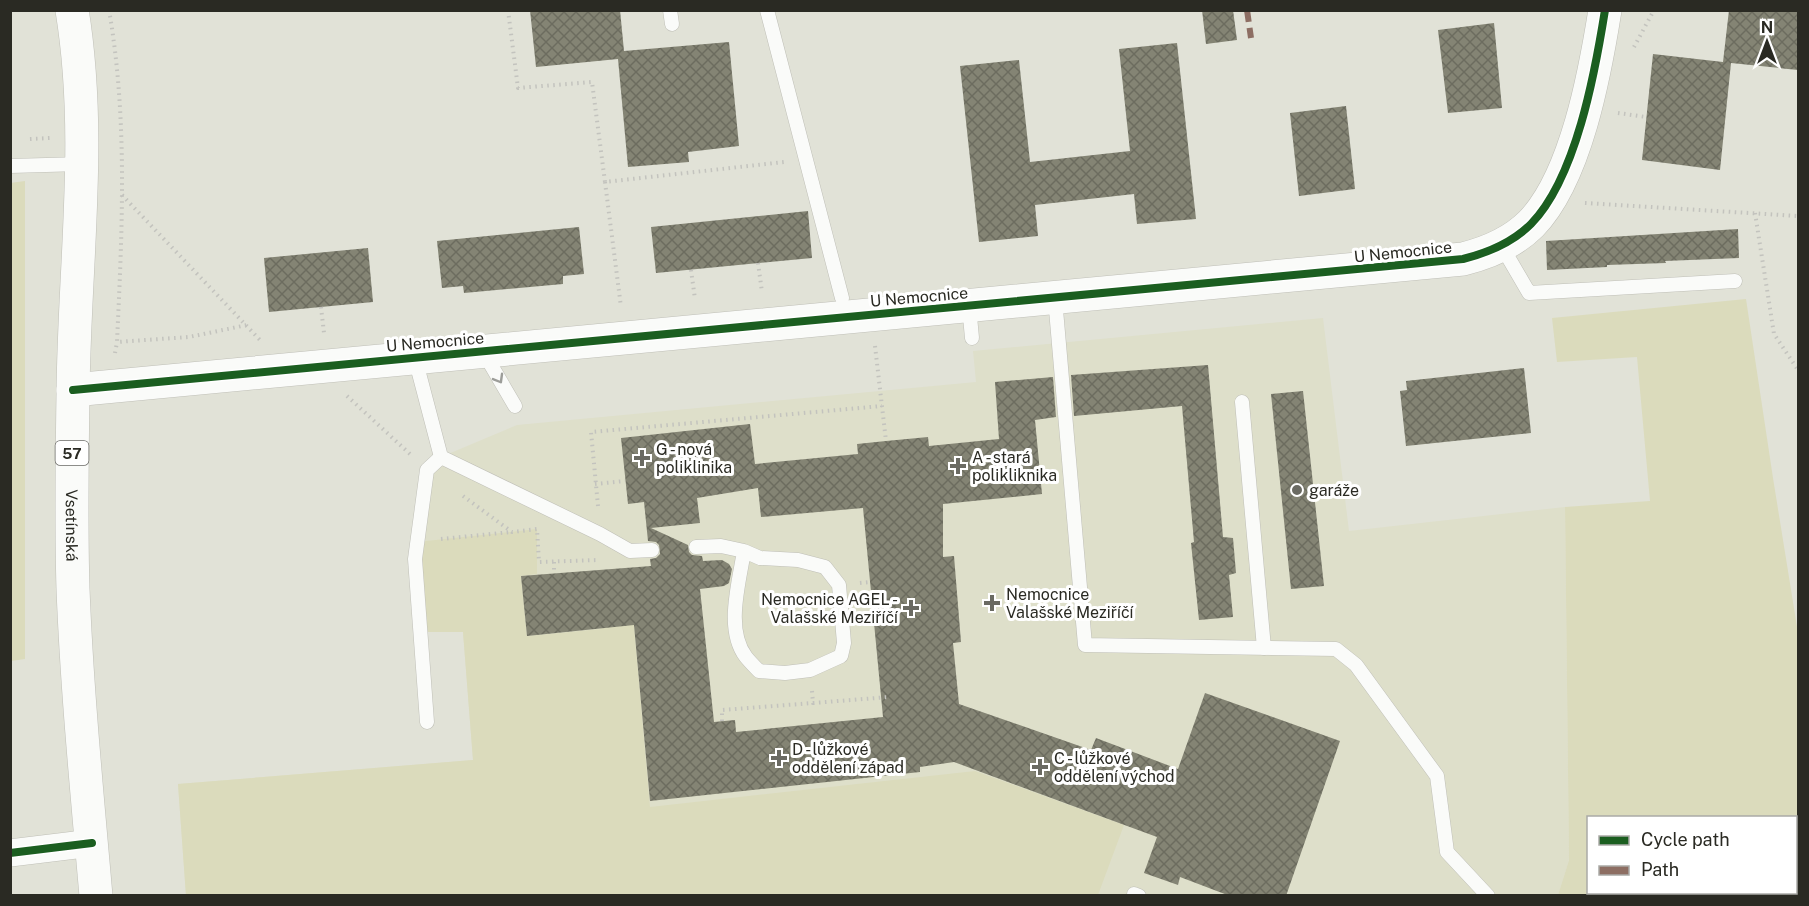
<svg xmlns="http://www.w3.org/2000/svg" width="1809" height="906" font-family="'Public Sans',sans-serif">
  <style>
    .built { fill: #dedfca }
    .green { fill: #dbdbbc; fill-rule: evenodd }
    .building { fill: url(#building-cross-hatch); fill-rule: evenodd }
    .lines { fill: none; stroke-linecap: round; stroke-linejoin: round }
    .service-casing { stroke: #bfbfb7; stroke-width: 15 }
    .minor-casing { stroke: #bfbfb7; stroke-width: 28 }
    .tertiary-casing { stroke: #bfbfb7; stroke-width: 34 }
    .primary-casing { stroke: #bfbfb7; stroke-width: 34 }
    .path { stroke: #c3c3be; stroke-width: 4; stroke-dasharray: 1.5 4.5; stroke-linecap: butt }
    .service { stroke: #fafbf9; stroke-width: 14 }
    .minor { stroke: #fafbf9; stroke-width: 27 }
    .tertiary { stroke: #fafbf9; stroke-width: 33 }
    .primary { stroke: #fafbf9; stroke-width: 33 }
    .quiet { stroke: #8d6e63; stroke-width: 6; stroke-dasharray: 12 6; stroke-linecap: butt }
    .cycleway-casing { stroke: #fff; stroke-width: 11 }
    .cycleway { stroke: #1b5e20; stroke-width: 8 }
    .oneway { stroke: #9c9d99 }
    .poi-dot { fill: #6a6a62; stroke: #fff; stroke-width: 2 }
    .labels { text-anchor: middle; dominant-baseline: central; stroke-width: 6; stroke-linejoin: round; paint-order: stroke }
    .shield { fill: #fff; stroke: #6a6a65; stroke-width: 1.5 }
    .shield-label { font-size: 15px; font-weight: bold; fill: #2a2a23 }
    .street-label { font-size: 16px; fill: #2a2a23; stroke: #fff }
    .poi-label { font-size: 16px; fill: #2a2a23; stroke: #fff; text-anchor: start }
  </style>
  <defs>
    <pattern id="building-cross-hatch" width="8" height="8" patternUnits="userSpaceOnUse" patternTransform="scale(1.5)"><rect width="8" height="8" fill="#848474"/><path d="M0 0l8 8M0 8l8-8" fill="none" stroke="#6c6c5f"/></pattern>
  </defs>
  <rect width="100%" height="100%" fill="#e1e2d7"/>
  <!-- built -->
  <polygon class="built" points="1323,318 1349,531 1565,507 1569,860 1558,895 186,895 178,784 473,760 463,632 420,632 427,470 441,457 517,425 976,382 973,351"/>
  <!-- green -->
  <g class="green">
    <polygon points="25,181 25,659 11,661 10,183"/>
    <path d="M1746,299L1773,478L1798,633V895H1558L1569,860L1565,507L1650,501L1637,357L1557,362L1552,318ZM1588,818H1796V892H1588Z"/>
    <polygon points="537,529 537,574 521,576 527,636 600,629 607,606 632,603 650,807 975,771 1124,825 1098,895 186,896 178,784 473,760 463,632 420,632 417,542"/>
  </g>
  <!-- building -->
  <g class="building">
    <polygon points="530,10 620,10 624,51 729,42 739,146 688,152 689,162 628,167 618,59 536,67"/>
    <polygon points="1202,10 1233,10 1237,40 1206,44"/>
    <polygon points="1729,10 1798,10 1798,70 1731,63 1720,170 1642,160 1653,54 1723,62"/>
    <polygon points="1494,23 1502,108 1448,113 1438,30"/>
    <polygon points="1177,43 1196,219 1137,224 1134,194 1035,205 1038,236 979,242 960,66 1019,60 1030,162 1130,151 1119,49"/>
    <polygon points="1346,106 1355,189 1299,196 1290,113"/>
    <polygon points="808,211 812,258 656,273 651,227"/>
    <polygon points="579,227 584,274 563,276 563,284 464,293 463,286 442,288 437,241"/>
    <polygon points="1738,229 1739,258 1665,261 1666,263 1607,265 1607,267 1547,270 1546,241"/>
    <polygon points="368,248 373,302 269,312 264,258"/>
    <polygon points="1208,365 1223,537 1233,538 1236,573 1229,575 1233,617 1199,620 1191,543 1194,542 1182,406 1074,416 1071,375"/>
    <polygon points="1524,368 1531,433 1406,446 1400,391 1407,390 1406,381"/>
    <path d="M1053,377L1056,417L1035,420L1042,494L943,504V557L954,556L961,642L953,643L959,704L1091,750L1096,738L1178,769L1205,693L1340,741L1286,896H1230L1180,877L1178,885L1144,873L1157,837L954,762L920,767V772L650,801L634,625L527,636L521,576L651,566L650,559L656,558L660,554L659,545L656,542L648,541L644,502L628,504L621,438L750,424L755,464L858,454L857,444L886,441L928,437L929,446L999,439L995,382ZM758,488L761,517L863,508L883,717L736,732L735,720L714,722L700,589L724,586L729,583L732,569L729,564L722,560L703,561L702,556L692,555L689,552L688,545L651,528L700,523L697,498Z"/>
    <polygon points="1303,391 1324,586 1291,589 1271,394"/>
  </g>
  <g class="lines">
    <!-- service casing -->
    <g class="service-casing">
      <g id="service">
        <polyline points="670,10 672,24"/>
        <polyline points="767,10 842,298"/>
        <polyline points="10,166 82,164"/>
        <polyline points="1501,245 1529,293 1735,281"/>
        <polyline points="1055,298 1085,645 1336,649 1356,665 1437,776 1447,852 1488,896"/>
        <polyline points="969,306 972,338"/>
        <polyline points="484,353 515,406"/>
        <polyline points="415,358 441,457 600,534 630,551 652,550"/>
        <polyline points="1242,402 1264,648"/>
        <path d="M696,547L721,546L744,551C739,583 725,630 746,657C750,662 755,667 759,671L785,673L810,670L841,656L844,643L839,585L825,567L798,560L760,558L744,551"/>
        <polyline points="427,722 415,559 427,470 441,457"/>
        <polyline points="1134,894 1139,896"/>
      </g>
    </g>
    <!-- minor casing -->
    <g class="minor-casing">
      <polyline id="minor" points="10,853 92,843"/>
    </g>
    <!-- tertiary casing -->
    <g class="tertiary-casing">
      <path id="tertiary" d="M73,390L1463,259C1487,253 1513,242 1531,224C1576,178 1595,73 1605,10"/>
    </g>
    <!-- primary casing -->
    <g class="primary-casing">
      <g id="primary">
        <path id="s1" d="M72,10C93,138 74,266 73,394C72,459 71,524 73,589C77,691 87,793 96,896"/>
      </g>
    </g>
    <!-- path -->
    <g class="path">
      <path d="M109,10C128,119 122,232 117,342L189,337L247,325"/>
      <polyline points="508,10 518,88 592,82 605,182 784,162"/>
      <polyline points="1634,47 1654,10"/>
      <polyline points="1618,113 1646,117"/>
      <polyline points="30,139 50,138"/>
      <polyline points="605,182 621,307"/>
      <polyline points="122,195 260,340"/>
      <polyline points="1585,203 1798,216"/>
      <polyline points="1755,213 1774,334 1798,370"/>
      <polyline points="758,263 762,292"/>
      <polyline points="691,270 695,299"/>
      <polyline points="321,307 324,333"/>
      <polyline points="875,346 886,441"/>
      <polyline points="115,353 117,342"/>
      <polyline points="347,396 410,454"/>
      <polyline points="595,484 625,481"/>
      <polyline points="463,496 512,532 537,529 539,562 598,560"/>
      <polyline points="598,506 591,432 882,406"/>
      <polyline points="441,539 511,532"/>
      <polyline points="554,562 554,573"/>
      <polyline points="860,583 870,582"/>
      <polyline points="812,691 813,703 889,697"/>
      <polyline points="722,721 722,710 813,703"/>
    </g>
    <!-- service -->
    <use href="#service" class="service"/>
    <!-- minor -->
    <use href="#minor" class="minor"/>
    <!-- tertiary -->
    <use href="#tertiary" class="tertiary"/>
    <!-- primary -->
    <use href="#primary" class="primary"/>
    <!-- quiet -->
    <polyline class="quiet" points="1247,10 1251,38"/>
    <!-- cycleway casing -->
    <g class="cycleway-casing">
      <g id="cycleway">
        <path d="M73,390L1463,259C1487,253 1513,242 1531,224C1576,178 1595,73 1605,10"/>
        <polyline points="10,853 92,843"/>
      </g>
    </g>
    <!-- cycleway -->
    <use href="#cycleway" class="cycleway"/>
  </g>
  <!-- one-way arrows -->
  <defs><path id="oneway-chevron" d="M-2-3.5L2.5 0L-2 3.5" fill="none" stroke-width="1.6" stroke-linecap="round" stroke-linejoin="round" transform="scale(1.5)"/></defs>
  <use class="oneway" href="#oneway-chevron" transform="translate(499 379) rotate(60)"/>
  <!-- markers -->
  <g class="poi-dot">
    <path d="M639 449h6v6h6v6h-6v6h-6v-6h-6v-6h6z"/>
    <path d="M955 457h6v6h6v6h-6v6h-6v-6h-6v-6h6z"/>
    <circle cx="1297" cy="490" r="6"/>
    <path d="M989 594h6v6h6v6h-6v6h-6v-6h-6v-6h6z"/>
    <path d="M908 599h6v6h6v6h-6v6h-6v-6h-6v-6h6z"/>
    <path d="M776 749h6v6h6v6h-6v6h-6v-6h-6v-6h6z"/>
    <path d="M1037 758h6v6h6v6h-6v6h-6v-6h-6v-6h6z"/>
  </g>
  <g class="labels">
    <!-- shield labels -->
    <rect class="shield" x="55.5" y="441" width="33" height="24" rx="4.5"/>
    <g class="shield-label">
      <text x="72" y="453">57</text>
    </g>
    <!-- street labels -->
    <g class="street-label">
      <text transform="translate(1403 252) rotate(-6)">U Nemocnice</text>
      <text transform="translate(919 297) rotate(-5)">U Nemocnice</text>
      <text transform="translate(435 342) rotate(-5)">U Nemocnice</text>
      <text stroke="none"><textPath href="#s1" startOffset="516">Vsetínská</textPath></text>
    </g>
    <!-- poi labels -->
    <g class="poi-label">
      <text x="656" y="449">G - nová<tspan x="656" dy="18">poliklinika</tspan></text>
      <text x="972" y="457">A - stará<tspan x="972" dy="18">polikliknika</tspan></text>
      <text x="1309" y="490">garáže</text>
      <text x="1006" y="594">Nemocnice<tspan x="1006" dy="18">Valašské Meziříčí</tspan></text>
      <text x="898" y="599" text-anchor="end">Nemocnice AGEL -<tspan x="898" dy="18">Valašské Meziříčí</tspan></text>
      <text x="792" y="749">D - lůžkové<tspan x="792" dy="18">oddělení západ</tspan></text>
      <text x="1054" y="758">C - lůžkové<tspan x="1054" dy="18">oddělení východ</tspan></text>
    </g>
  </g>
  <!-- border -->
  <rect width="1809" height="906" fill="none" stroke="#2a2a23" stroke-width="24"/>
  <!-- legend -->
  <rect x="1587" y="816" width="210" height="78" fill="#ffffff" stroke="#aaaaa7" stroke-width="1.5"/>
  <rect x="1599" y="836" width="30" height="9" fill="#1b5e20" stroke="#aaaaa7" stroke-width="1.5"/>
  <text x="1641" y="846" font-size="18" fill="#2a2a23">Cycle path</text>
  <rect x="1599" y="866" width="30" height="9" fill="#8d6e63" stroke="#aaaaa7" stroke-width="1.5"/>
  <text x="1641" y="876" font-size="18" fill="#2a2a23">Path</text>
  <!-- north arrow -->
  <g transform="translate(1767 42)" stroke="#ffffff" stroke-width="4.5" paint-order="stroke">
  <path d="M0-4.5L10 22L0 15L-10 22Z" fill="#2a2a23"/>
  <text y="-9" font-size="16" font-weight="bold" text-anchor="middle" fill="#2a2a23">N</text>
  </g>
</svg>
